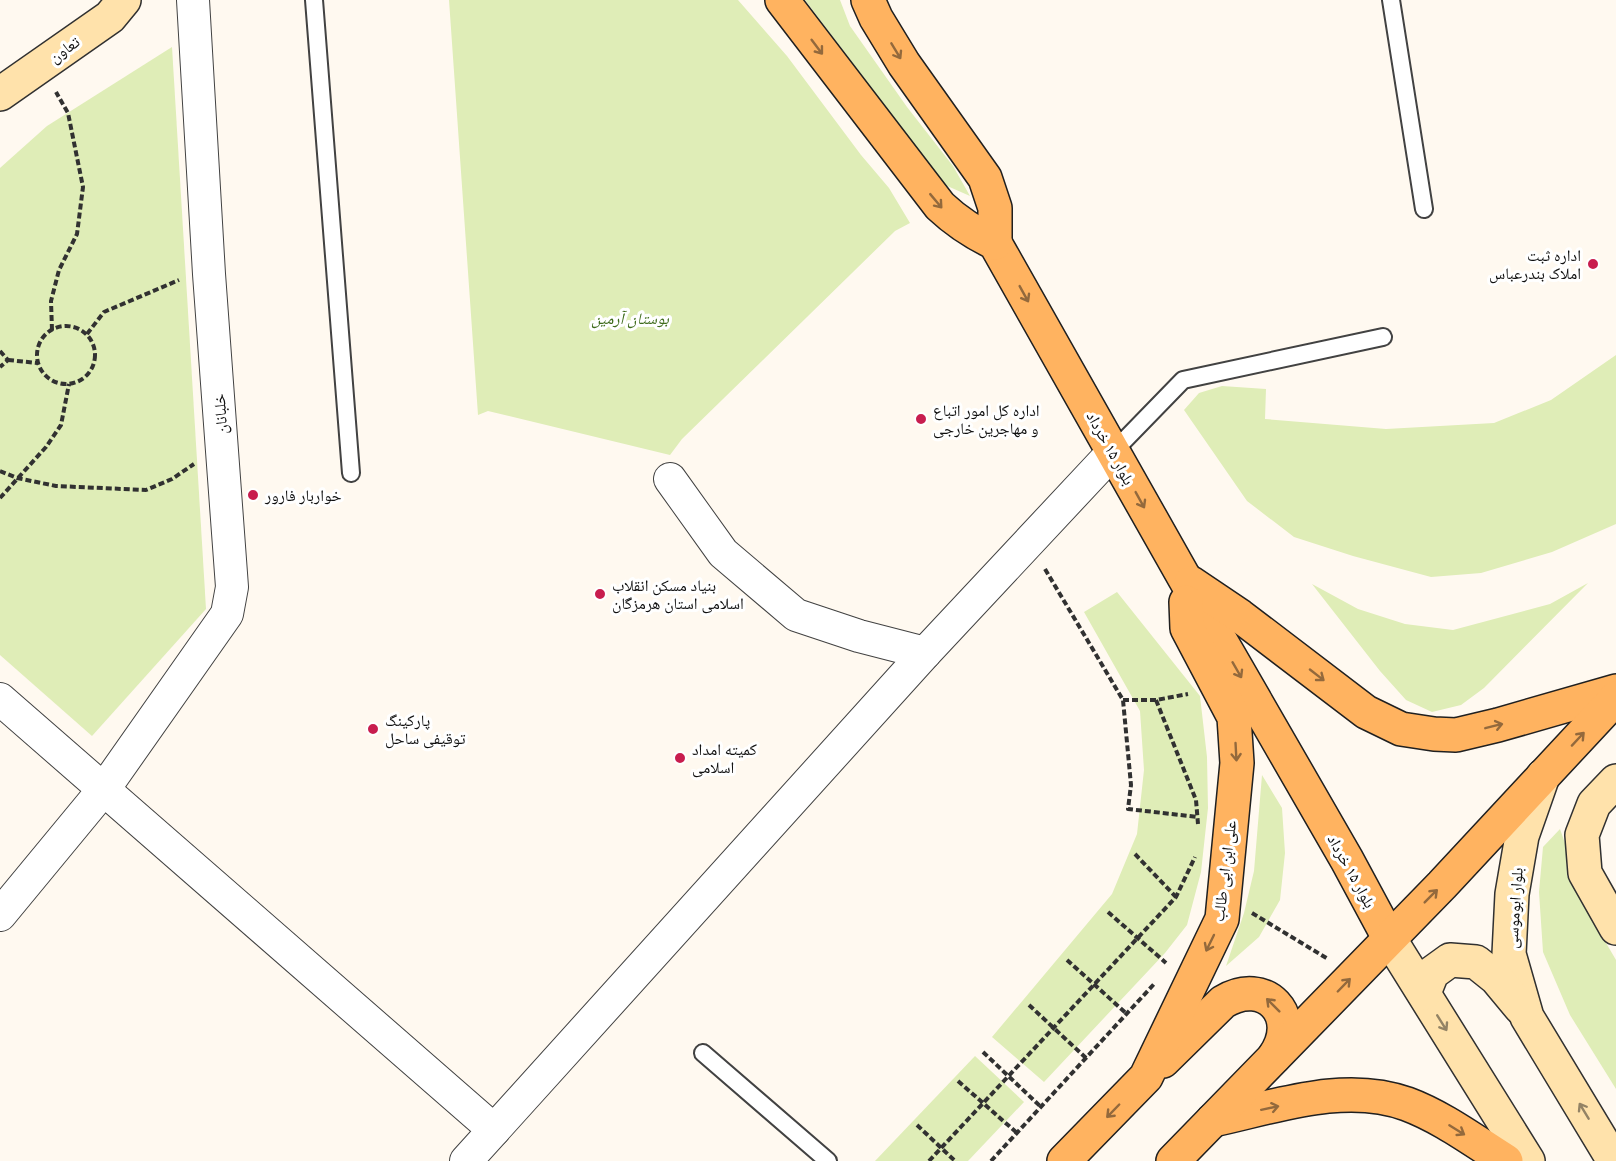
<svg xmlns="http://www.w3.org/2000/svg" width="1616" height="1161" font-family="'Source Serif 4','Noto Naskh Arabic',serif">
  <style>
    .grass { fill: #dfedb7 }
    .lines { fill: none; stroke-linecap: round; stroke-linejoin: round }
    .lane-casing { stroke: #424242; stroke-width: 20 }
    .street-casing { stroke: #424242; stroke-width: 34 }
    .secondary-casing { stroke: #313131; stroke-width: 36 }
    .primary-casing { stroke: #202020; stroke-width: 36 }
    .path { stroke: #313131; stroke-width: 4; stroke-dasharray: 6 3; stroke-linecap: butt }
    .lane { stroke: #fff; stroke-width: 16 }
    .street { stroke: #fff; stroke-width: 32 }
    .secondary { stroke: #ffe2ab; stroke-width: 33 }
    .primary { stroke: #ffb360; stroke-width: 33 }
    .oneway { stroke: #93693c }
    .oneway2 { stroke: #938365 }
    .poi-dot { fill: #c81d4e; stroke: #fff; stroke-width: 2 }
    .labels { text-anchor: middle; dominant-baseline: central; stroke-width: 6; stroke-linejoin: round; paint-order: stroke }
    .street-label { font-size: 16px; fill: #0f0f0f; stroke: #fff }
    .poi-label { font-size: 16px; fill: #0f0f0f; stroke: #fff; text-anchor: start }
    .park-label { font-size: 16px; font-style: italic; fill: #3e6b1a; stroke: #fff }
  </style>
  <rect width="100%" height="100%" fill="#fff9f0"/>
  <!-- grass -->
  <g class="grass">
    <polygon points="449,0 738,0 787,56 861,155 889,188 910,223 895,231 682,439 670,455 488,411 478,415"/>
    <polygon points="805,0 840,0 850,26 907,107 953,166 970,196 945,185"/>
    <polygon points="172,47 206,609 92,736 0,655 0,168 47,126"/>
    <polygon points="1616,355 1616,524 1552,552 1481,573 1431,577 1353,556 1294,537 1247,501 1184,410 1199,393 1222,386 1266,389 1265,419 1386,429 1494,423 1551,400"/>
    <polygon points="1588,583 1484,688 1461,705 1432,712 1406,700 1380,671 1312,584 1358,609 1405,624 1453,630 1550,604"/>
    <polygon points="1117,592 1200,696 1207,757 1208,808 1201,872 1187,925 1165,953 1044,1082 992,1037 1112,894 1137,834 1144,770 1140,711 1084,612"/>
    <polygon points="1262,775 1282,808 1285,853 1280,900 1259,937 1226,966 1244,913 1254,871"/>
    <polygon points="1560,829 1566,846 1567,876 1616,960 1616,1089 1570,1015 1543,952 1539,892 1543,847"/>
    <polygon points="975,1056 1024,1102 968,1161 875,1161"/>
  </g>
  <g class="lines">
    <!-- lane casing -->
    <g class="lane-casing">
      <g id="lane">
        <polyline points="314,0 351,473"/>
        <polyline points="1391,0 1424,209"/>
        <polyline points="1113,452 1183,380 1383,337"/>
        <polyline points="703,1053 828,1161"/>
      </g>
    </g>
    <!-- street casing -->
    <g class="street-casing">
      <g id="street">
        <polyline points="670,479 723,553 796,615 859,636 925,653"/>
        <polyline points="0,699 494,1130"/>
        <polyline points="0,915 104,789 227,614 232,587 209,274 193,0"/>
        <polyline points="466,1161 925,653 1113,452"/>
      </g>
    </g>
    <!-- secondary casing -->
    <g class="secondary-casing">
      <g id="secondary">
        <polyline points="0,94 110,17 124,0"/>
        <polyline points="1543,776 1522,836 1512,894 1509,954 1527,1017 1614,1161"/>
        <polyline points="1616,781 1594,804 1582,835 1585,873 1616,928"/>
        <polyline points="1389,938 1528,1161"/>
        <polyline points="1424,993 1432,973 1450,960 1476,962 1496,978 1521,1008"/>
      </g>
    </g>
    <!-- primary casing -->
    <g class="primary-casing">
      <g id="primary">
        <path d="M782,0L940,206C957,222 974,233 995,243L1185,579L1347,860L1389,938"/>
        <polyline points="868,0 876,18 904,64 985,178 995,208 995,243"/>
        <polyline points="1191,583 1240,616 1366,712 1401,729 1434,734 1456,735 1498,725 1616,691"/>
        <path d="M1163,1061L1223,1002C1265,976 1303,1016 1274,1057"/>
        <path d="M1213,1120C1274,1107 1345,1081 1407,1104C1442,1117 1474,1141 1506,1161"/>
        <polyline points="1064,1161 1146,1077 1222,919 1237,763 1234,717 1187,628 1186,602"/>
        <polyline points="1173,1161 1442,885 1616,698"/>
      </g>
    </g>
    <!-- path -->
    <g class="path">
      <circle cx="66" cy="355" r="29"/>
      <polyline points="52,330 51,301 59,270 77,234 83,187 68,113 56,92"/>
      <polyline points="87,334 104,312 179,280"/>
      <polyline points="0,351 8,360 0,367"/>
      <polyline points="8,360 38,363"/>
      <polyline points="0,471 17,478 56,486 146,490 172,479 194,464"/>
      <polyline points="0,498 46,447 61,425 69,384"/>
      <polyline points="1045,569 1123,700 1131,785 1128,809 1198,817"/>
      <polyline points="1123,700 1156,700 1188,694"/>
      <polyline points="1156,700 1196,800 1198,824"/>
      <polyline points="1135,854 1176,897"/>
      <polyline points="1108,912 1166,963"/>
      <polyline points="1252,913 1328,959"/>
      <polyline points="1067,960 1127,1014"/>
      <polyline points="1029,1005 1086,1058"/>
      <polyline points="983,1052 1041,1107"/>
      <polyline points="958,1081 1017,1133"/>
      <polyline points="917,1125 955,1161"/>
      <polyline points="929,1161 1176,897 1195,857"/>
      <polyline points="991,1161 1155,983"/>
    </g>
    <!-- lane -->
    <use href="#lane" class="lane"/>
    <!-- street -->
    <use href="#street" class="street"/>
    <!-- secondary -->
    <use href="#secondary" class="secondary"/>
    <!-- primary -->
    <use href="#primary" class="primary"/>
  </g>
  <!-- one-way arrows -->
  <defs><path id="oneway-shaft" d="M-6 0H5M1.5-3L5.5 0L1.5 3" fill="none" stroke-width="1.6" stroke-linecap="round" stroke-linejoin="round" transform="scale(1.5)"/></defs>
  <g class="oneway">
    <use href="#oneway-shaft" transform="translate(817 47) rotate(53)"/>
    <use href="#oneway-shaft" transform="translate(896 51) rotate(59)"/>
    <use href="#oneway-shaft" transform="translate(936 201) rotate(50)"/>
    <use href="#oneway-shaft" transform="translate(1024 294) rotate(61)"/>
    <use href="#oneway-shaft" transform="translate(1140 500) rotate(61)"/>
    <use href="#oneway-shaft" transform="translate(1237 670) rotate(60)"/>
    <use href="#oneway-shaft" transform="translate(1317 675) rotate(38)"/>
    <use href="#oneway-shaft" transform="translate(1494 726) rotate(-14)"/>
    <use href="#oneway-shaft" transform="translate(1578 739) rotate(-47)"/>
    <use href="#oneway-shaft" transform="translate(1236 752) rotate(87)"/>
    <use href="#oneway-shaft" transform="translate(1431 896) rotate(-45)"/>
    <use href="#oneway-shaft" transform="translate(1210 943) rotate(116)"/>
    <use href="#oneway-shaft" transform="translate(1344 985) rotate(-46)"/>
    <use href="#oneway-shaft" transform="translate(1273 1005) rotate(-135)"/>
    <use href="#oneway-shaft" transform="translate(1270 1108) rotate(-12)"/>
    <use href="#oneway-shaft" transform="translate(1113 1111) rotate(134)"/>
    <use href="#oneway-shaft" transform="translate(1457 1130) rotate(32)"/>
  </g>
  <g class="oneway2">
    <use href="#oneway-shaft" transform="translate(1442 1023) rotate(58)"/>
    <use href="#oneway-shaft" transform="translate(1584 1111) rotate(-121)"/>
  </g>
  <!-- markers -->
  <g class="poi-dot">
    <circle cx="1593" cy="264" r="6"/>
    <circle cx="921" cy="419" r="6"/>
    <circle cx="253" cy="495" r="6"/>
    <circle cx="600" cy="594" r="6"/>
    <circle cx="373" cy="729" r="6"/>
    <circle cx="680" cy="758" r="6"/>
  </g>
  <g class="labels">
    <!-- street labels -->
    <g class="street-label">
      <text transform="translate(64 49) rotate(-35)">تعاون</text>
      <text transform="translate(220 414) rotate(-94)">خلبانان</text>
      <text transform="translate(1111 448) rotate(61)">بلوار ۱۵ خرداد</text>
      <text transform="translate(1224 871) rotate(-83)">علی ابن ابی طالب</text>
      <text transform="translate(1352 871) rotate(61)">بلوار ۱۵ خرداد</text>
      <text transform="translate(1514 908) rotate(-86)">بلوار ابوموسی</text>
    </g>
    <!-- poi labels -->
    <g class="poi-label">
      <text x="1581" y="255" text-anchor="end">اداره ثبت<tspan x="1581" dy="18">املاک بندرعباس</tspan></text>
      <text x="933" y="410">اداره کل امور اتباع<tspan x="933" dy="18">و مهاجرین خارجی</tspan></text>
      <text x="265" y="495">خواربار فارور</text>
      <text x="612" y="585">بنیاد مسکن انقلاب<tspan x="612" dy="18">اسلامی استان هرمزگان</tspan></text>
      <text x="385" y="720">پارکینگ<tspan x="385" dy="18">توقیفی ساحل</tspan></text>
      <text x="692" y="749">کمیته امداد<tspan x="692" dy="18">اسلامی</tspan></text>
    </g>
    <!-- park labels -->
    <g class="park-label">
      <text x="630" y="318">بوستان آرمین</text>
    </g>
  </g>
</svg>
